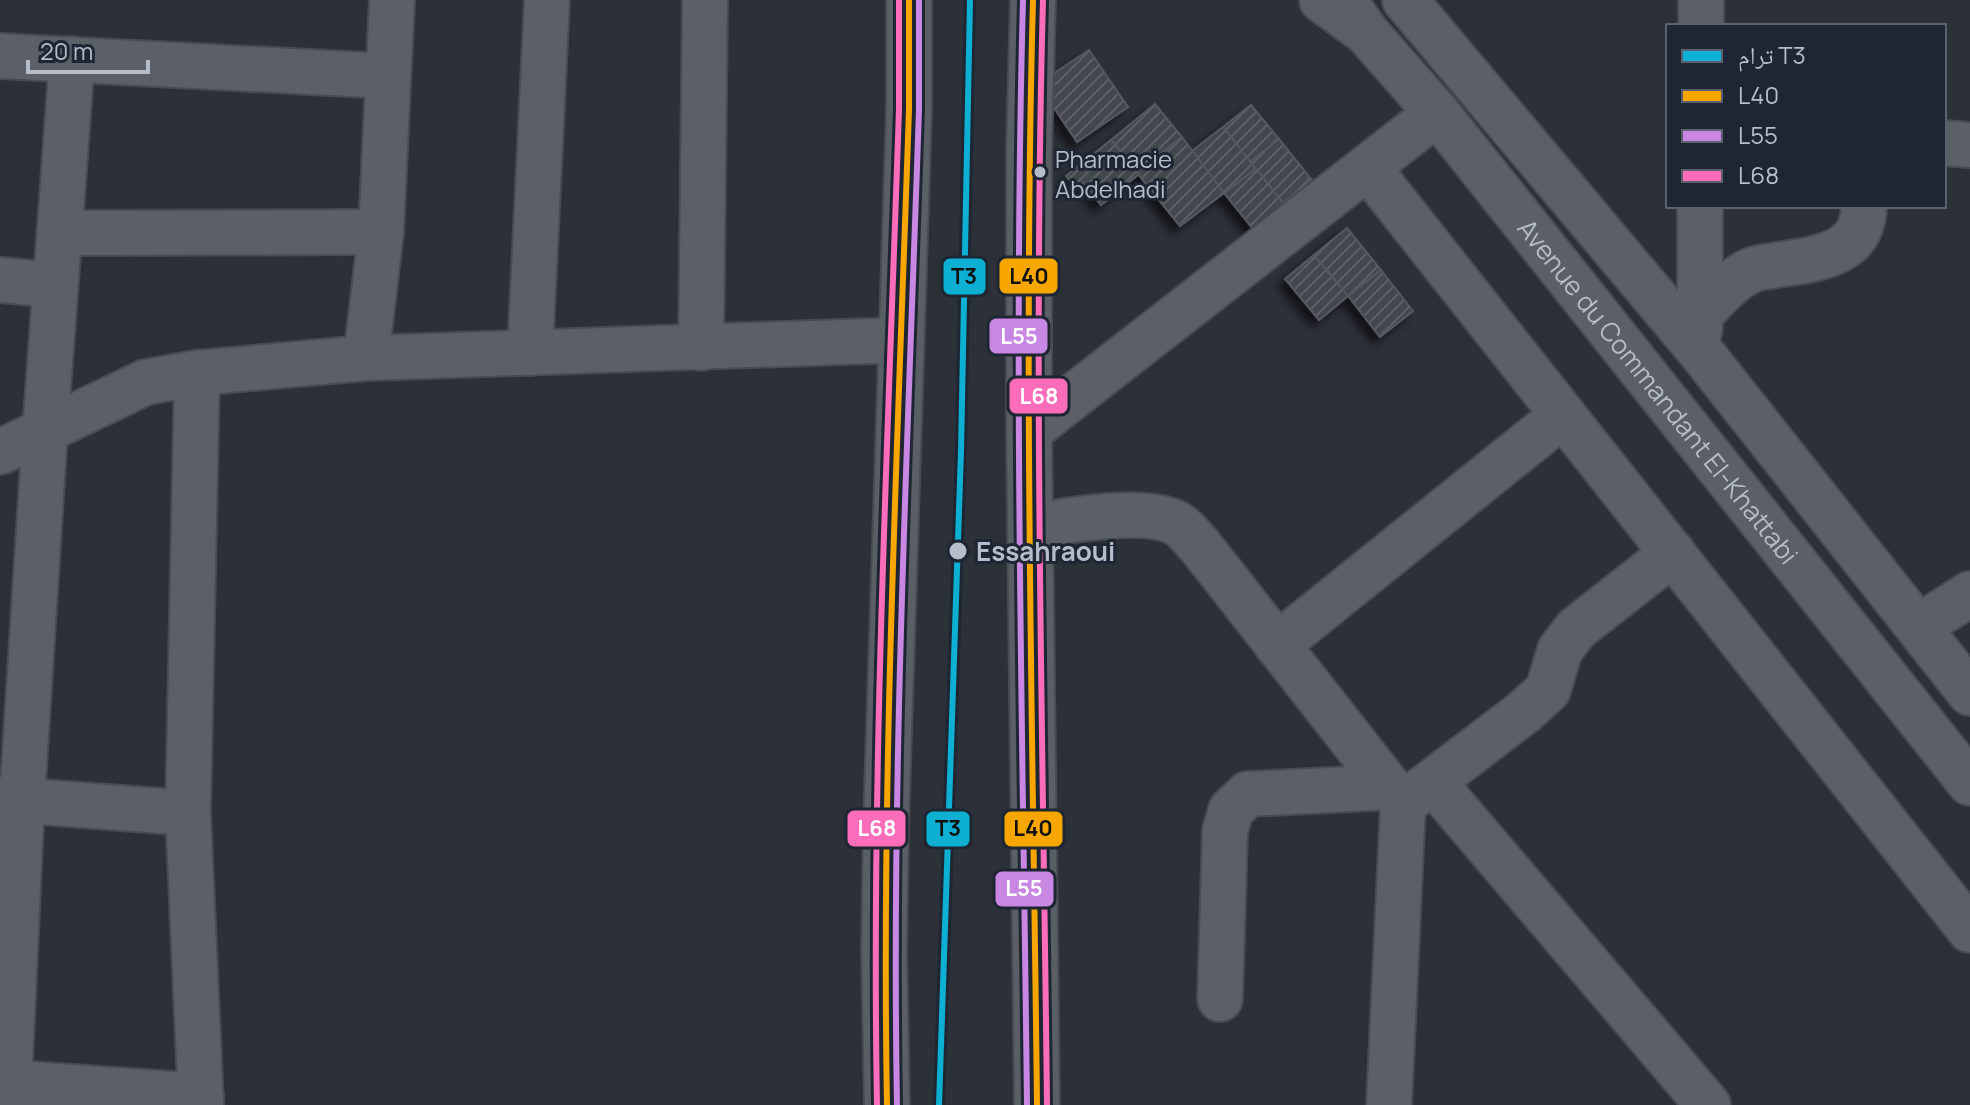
<svg xmlns="http://www.w3.org/2000/svg" width="1970" height="1105" font-family="Manrope,'Noto Naskh Arabic',sans-serif">
  <style>
    .building { fill: url(#building-hatch); stroke: #54585f; stroke-width: 2; filter: url(#shadow) }
    .lines { fill: none; stroke-linecap: round; stroke-linejoin: round }
    .street-casing { stroke: #484b51; stroke-width: 48 }
    .secondary-casing { stroke: #484b51; stroke-width: 48 }
    .street { stroke: #5b5f67; stroke-width: 44 }
    .secondary { stroke: #5a5e65; stroke-width: 44 }
    .bus-1-casing { stroke: #1f2633; stroke-width: 12 }
    .bus-2-casing { stroke: #1f2633; stroke-width: 12 }
    .bus-3-casing { stroke: #1f2633; stroke-width: 12 }
    .bus-1 { stroke: #f7a600; stroke-width: 6 }
    .bus-2 { stroke: #c787e3; stroke-width: 6 }
    .bus-3 { stroke: #fb6dba; stroke-width: 6 }
    .tram-1-casing { stroke: #1f2633; stroke-width: 12 }
    .tram-1 { stroke: #0dafd3; stroke-width: 6 }
    .bus-dot { fill: #b6bcc9; stroke: #1f2633; stroke-width: 3 }
    .labels { text-anchor: middle; dominant-baseline: central; stroke-width: 6; stroke-linejoin: round; paint-order: stroke }
    .bus-label { font-size: 24px; fill: #b6bcc9; stroke: #1f2633; text-anchor: start }
    .street-label { font-size: 26px; fill: #b6bcc9; stroke: #1f2633 }
    .stop-label { font-size: 26px; font-weight: bold; fill: #b6bcc9; stroke: #1f2633; text-anchor: start }
    .line-badge { stroke: #1f2633; stroke-width: 3 }
    .badge-label { font-size: 22px; text-anchor: middle; font-weight: bold; fill: #fff }
    .pale-badge-label { font-size: 22px; text-anchor: middle; font-weight: bold; fill: #111 }
  </style>
  <defs>
    <pattern id="building-hatch" width="6" height="6" patternUnits="userSpaceOnUse" patternTransform="scale(2)"><rect width="6" height="6" fill="#43464d"/><path d="M-1 1l2-2M0 6l6-6M5 7l2-2" fill="none" stroke="#5c5f65"/></pattern>
    <filter id="shadow"><feDropShadow dx="-7" dy="7" stdDeviation="4" flood-color="#0009"/></filter>
  </defs>
  <rect width="100%" height="100%" fill="#2c3038"/>
  <!-- building -->
  <g class="building">
    <polygon points="1089,50 1128,107 1077,142 1038,84"/>
    <polygon points="1155,104 1182,137 1137,173 1111,140"/>
    <polygon points="1251,105 1279,139 1250,162 1223,127"/>
    <polygon points="1223,127 1256,169 1224,193 1192,151"/>
    <polygon points="1182,137 1224,193 1180,226 1137,173"/>
    <polygon points="1279,139 1312,180 1283,203 1250,162"/>
    <polygon points="1111,140 1139,174 1101,205 1083,183 1076,189 1066,176"/>
    <polygon points="1256,169 1288,209 1257,234 1224,193"/>
    <polygon points="1347,228 1381,270 1348,296 1314,255"/>
    <polygon points="1314,255 1348,296 1319,320 1285,279"/>
    <polygon points="1381,270 1413,311 1380,337 1348,296"/>
  </g>
  <g class="lines">
    <!-- street casing -->
    <g class="street-casing">
      <g id="street">
        <path id="s1" d="M1344,0L1366,32L1437,113L1970,783"/>
        <polyline points="1405,0 1700,351 1970,693"/>
        <polyline points="1701,26 1701,0"/>
        <polyline points="0,56 388,76"/>
        <polyline points="1944,143 1970,145"/>
        <polyline points="1368,168 1970,930"/>
        <polyline points="60,233 381,232"/>
        <polyline points="0,280 55,285"/>
        <path d="M1700,315C1715,299 1731,279 1752,270C1759,267 1769,267 1776,265C1816,259 1863,256 1864,206"/>
        <polyline points="1700,329 1700,206"/>
        <polyline points="701,348 705,0"/>
        <polyline points="530,353 547,0"/>
        <polyline points="366,358 381,232 392,0"/>
        <polyline points="197,373 188,813 201,1105"/>
        <polyline points="1029,431 1437,113"/>
        <polyline points="0,452 146,382 197,373 366,358 900,340"/>
        <path d="M1030,528C1064,520 1147,506 1178,524C1186,529 1193,539 1200,546L1403,805L1389,1105"/>
        <polyline points="1918,627 1970,594"/>
        <polyline points="1277,645 1563,415"/>
        <polyline points="1433,782 1708,1105"/>
        <polyline points="1411,798 1524,712 1548,690 1560,650 1576,629 1673,553"/>
        <polyline points="0,799 188,813"/>
        <polyline points="1220,999 1225,831 1231,810 1248,794 1389,787"/>
        <polyline points="0,1082 201,1096"/>
        <polyline points="8,1105 22,800 45,432 72,59"/>
      </g>
    </g>
    <!-- secondary casing -->
    <g class="secondary-casing">
      <g id="secondary">
        <polyline points="1033,0 1029,150 1029,431 1037,1105"/>
        <polyline points="1322,0 1366,32"/>
        <polyline points="887,1105 884,950 886,825 909,109 909,0"/>
      </g>
    </g>
    <!-- street -->
    <use href="#street" class="street"/>
    <!-- secondary -->
    <use href="#secondary" class="secondary"/>
    <!-- bus-1 casing -->
    <g class="bus-1-casing">
      <g id="bus-1">
        <path d="M1033,0C1023,368 1033,737 1037,1105"/>
        <path d="M887,1105C881,773 898,441 909,109V0"/>
      </g>
    </g>
    <!-- bus-2 casing -->
    <g class="bus-2-casing">
      <g id="bus-2">
        <path d="M1023,0C1013,368 1023,737 1027,1105"/>
        <path d="M897,1105C891,773 908,441 919,109V0"/>
      </g>
    </g>
    <!-- bus-3 casing -->
    <g class="bus-3-casing">
      <g id="bus-3">
        <path d="M1043,0C1033,368 1043,737 1047,1105"/>
        <path d="M877,1105C871,773 888,441 899,109V0"/>
      </g>
    </g>
    <!-- bus-1 -->
    <use href="#bus-1" class="bus-1"/>
    <!-- bus-2 -->
    <use href="#bus-2" class="bus-2"/>
    <!-- bus-3 -->
    <use href="#bus-3" class="bus-3"/>
    <!-- tram-1 casing -->
    <g class="tram-1-casing">
      <polyline id="tram-1" points="939,1105 961,451 970,0"/>
    </g>
    <!-- tram-1 -->
    <use href="#tram-1" class="tram-1"/>
  </g>
  <!-- markers -->
  <g class="bus-dot">
    <circle cx="1040" cy="172" r="7"/>
    <circle cx="958" cy="551" r="10"/>
  </g>
  <g class="labels">
    <!-- bus labels -->
    <g class="bus-label">
      <text x="1055" y="158">Pharmacie<tspan x="1055" dy="30">Abdelhadi</tspan></text>
    </g>
    <!-- street labels -->
    <g class="street-label">
      <text stroke="none"><textPath href="#s1" startOffset="502">Avenue du Commandant El-Khattabi</textPath></text>
    </g>
    <!-- stop labels -->
    <g class="stop-label">
      <text x="976" y="551">Essahraoui</text>
    </g>
  </g>
  <g class="line-badge">
    <rect x="998" y="257" width="61" height="38" rx="8" fill="#f7a600"/>
    <rect x="942" y="257" width="45" height="39" rx="8" fill="#0dafd3"/>
    <rect x="988" y="317" width="61" height="38" rx="8" fill="#c787e3"/>
    <rect x="1008" y="377" width="61" height="38" rx="8" fill="#fb6dba"/>
    <rect x="846" y="809" width="61" height="39" rx="8" fill="#fb6dba"/>
    <rect x="1003" y="810" width="61" height="38" rx="8" fill="#f7a600"/>
    <rect x="925" y="810" width="46" height="38" rx="8" fill="#0dafd3"/>
    <rect x="994" y="870" width="61" height="38" rx="8" fill="#c787e3"/>
  </g>
  <g class="badge-label">
    <text x="1019" y="344">L55</text>
    <text x="1039" y="404">L68</text>
    <text x="877" y="836">L68</text>
    <text x="1024" y="896">L55</text>
  </g>
  <g class="pale-badge-label">
    <text x="1029" y="284">L40</text>
    <text x="964" y="284">T3</text>
    <text x="1033" y="836">L40</text>
    <text x="948" y="836">T3</text>
  </g>
  <!-- legend -->
  <rect x="1666" y="24" width="280" height="184" fill="#1f2633" stroke="#5b626f" stroke-width="2"/>
  <rect x="1682" y="50" width="40" height="12" fill="#0dafd3" stroke="#5b626f" stroke-width="2"/>
  <text x="1738" y="64" font-size="24" fill="#b6bcc9">ترام T3</text>
  <rect x="1682" y="90" width="40" height="12" fill="#f7a600" stroke="#5b626f" stroke-width="2"/>
  <text x="1738" y="104" font-size="24" fill="#b6bcc9">L40</text>
  <rect x="1682" y="130" width="40" height="12" fill="#c787e3" stroke="#5b626f" stroke-width="2"/>
  <text x="1738" y="144" font-size="24" fill="#b6bcc9">L55</text>
  <rect x="1682" y="170" width="40" height="12" fill="#fb6dba" stroke="#5b626f" stroke-width="2"/>
  <text x="1738" y="184" font-size="24" fill="#b6bcc9">L68</text>
  <!-- scale -->
  <path d="M28 60v12h120v-12" fill="none" stroke="#b6bcc9" stroke-width="4"/>
  <text x="40" y="60" font-size="24" fill="#b6bcc9" stroke="#1f2633" stroke-width="6" paint-order="stroke">20 m</text>
</svg>
